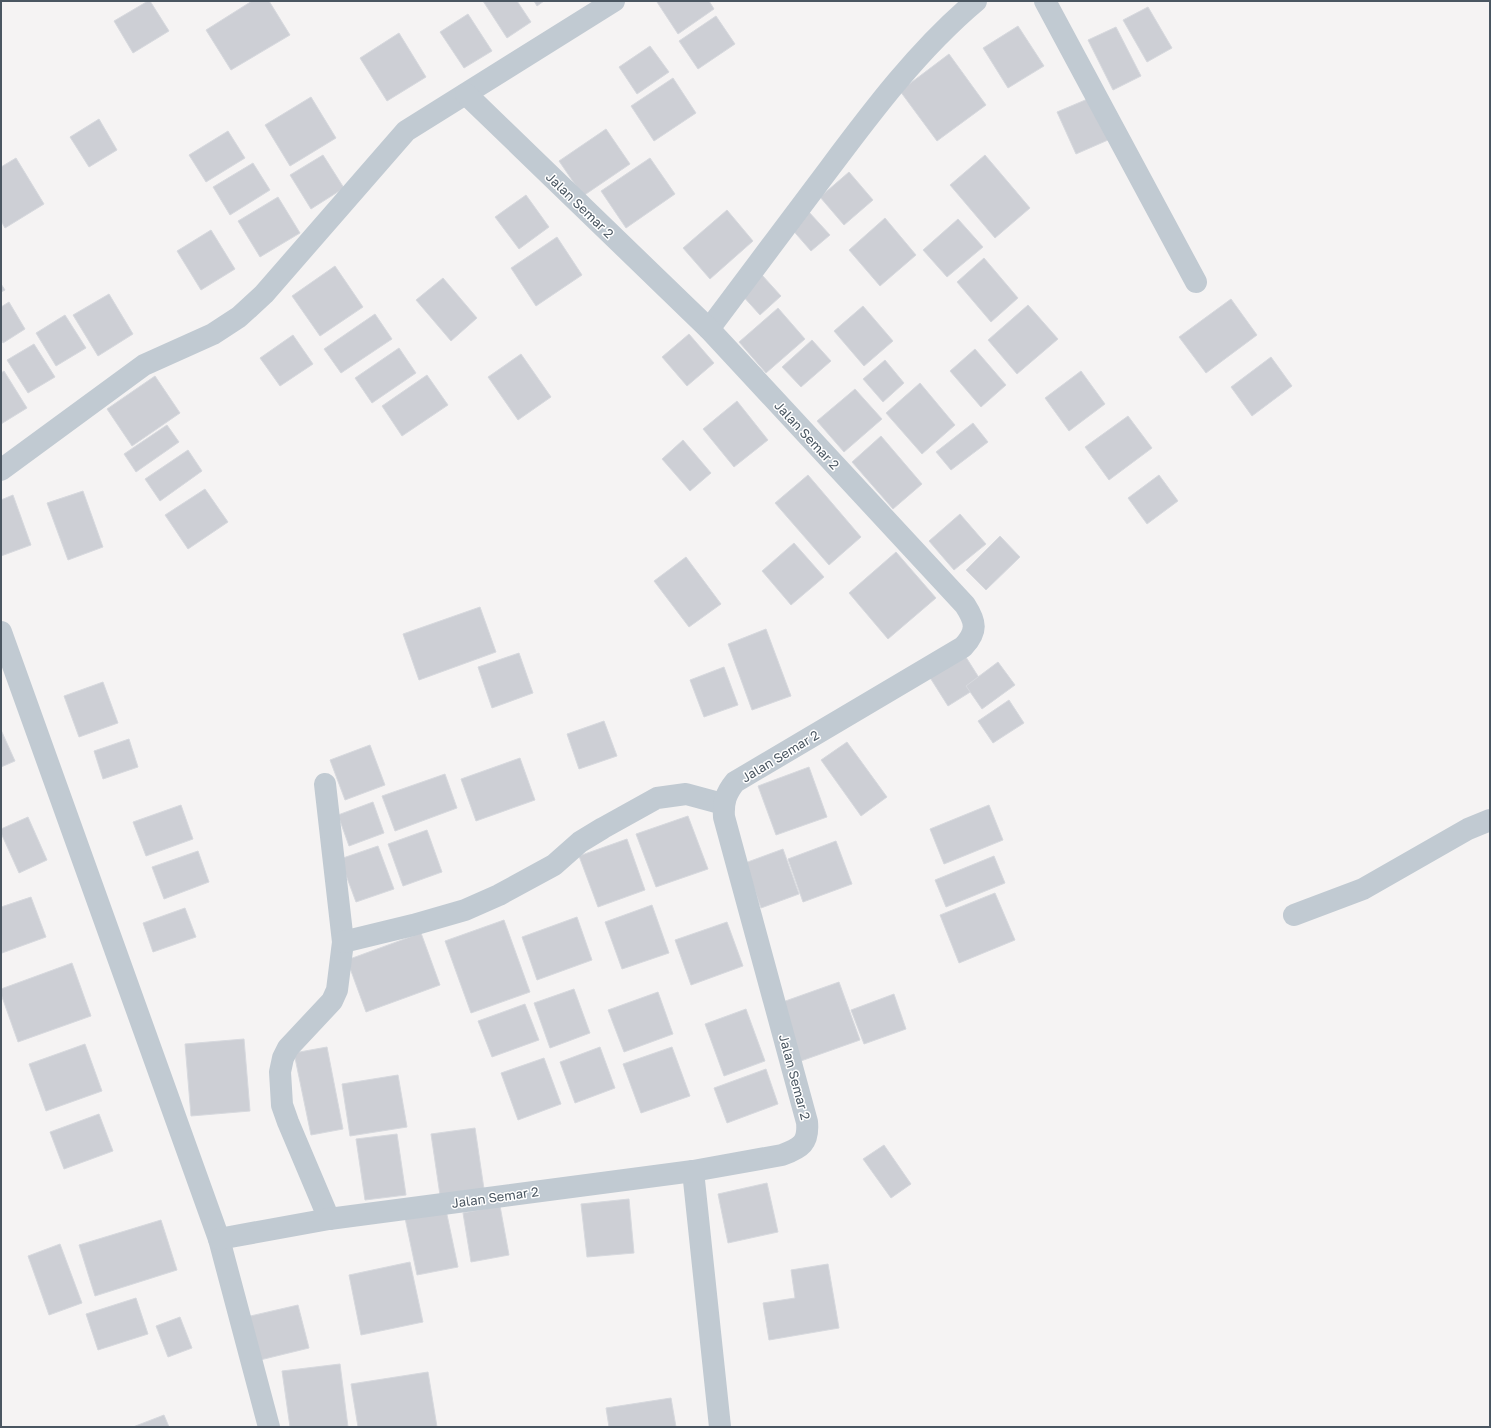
<svg xmlns="http://www.w3.org/2000/svg" width="1491" height="1428" font-family="'Golos Text',sans-serif">
  <style>
    .building { fill: #cdcfd5; stroke: #d7d9de }
    .lines { fill: none; stroke-linecap: round; stroke-linejoin: round }
    .minor { stroke: #c1cad2; stroke-width: 22 }
    .labels { text-anchor: middle; dominant-baseline: central; stroke-width: 3; stroke-linejoin: round; paint-order: stroke }
    .street-label { font-size: 13px; fill: #4a5661; stroke: #fff }
  </style>
  <rect width="100%" height="100%" fill="#f5f3f3"/>
  <!-- building -->
  <g class="building">
    <polygon points="148,1 150,1 169,31 133,53 114,21"/>
    <polygon points="252,1 269,1 290,35 231,70 206,30"/>
    <polygon points="483,1 517,1 531,22 507,38"/>
    <polygon points="534,1 544,1 537,6"/>
    <polygon points="659,1 709,1 714,9 678,34 657,2"/>
    <polygon points="1148,7 1172,48 1147,62 1123,20"/>
    <polygon points="468,14 492,51 464,68 440,32"/>
    <polygon points="716,16 735,44 698,69 679,41"/>
    <polygon points="1018,26 1044,66 1008,88 983,48"/>
    <polygon points="1116,27 1141,76 1113,90 1088,40"/>
    <polygon points="399,33 426,77 387,101 360,58"/>
    <polygon points="650,46 669,72 637,94 619,67"/>
    <polygon points="949,54 986,105 937,141 900,91"/>
    <polygon points="673,78 696,113 654,141 631,106"/>
    <polygon points="311,97 336,138 290,166 265,125"/>
    <polygon points="1090,98 1108,140 1076,154 1057,112"/>
    <polygon points="99,119 117,150 89,167 70,137"/>
    <polygon points="606,129 630,164 583,196 559,161"/>
    <polygon points="228,131 245,158 206,182 189,155"/>
    <polygon points="323,155 344,188 311,209 290,175"/>
    <polygon points="985,155 1030,208 995,238 950,185"/>
    <polygon points="16,158 44,204 5,228 1,221 1,167"/>
    <polygon points="650,158 675,194 626,228 601,191"/>
    <polygon points="253,163 270,190 230,215 213,187"/>
    <polygon points="849,172 873,200 844,225 820,197"/>
    <polygon points="526,195 549,227 519,249 495,217"/>
    <polygon points="278,197 300,233 260,257 238,221"/>
    <polygon points="727,210 753,241 710,279 683,248"/>
    <polygon points="808,211 830,235 811,251 790,227"/>
    <polygon points="885,218 916,255 880,286 849,250"/>
    <polygon points="958,219 983,247 947,277 923,250"/>
    <polygon points="211,230 235,269 201,290 177,251"/>
    <polygon points="557,237 582,275 536,306 511,268"/>
    <polygon points="984,258 1018,298 991,322 957,282"/>
    <polygon points="335,266 363,307 320,336 292,296"/>
    <polygon points="762,275 781,296 760,315 741,294"/>
    <polygon points="443,278 477,318 451,341 416,300"/>
    <polygon points="1,284 5,290 1,292"/>
    <polygon points="109,294 133,334 98,356 73,315"/>
    <polygon points="1231,299 1257,335 1206,373 1179,337"/>
    <polygon points="9,302 25,329 3,343 1,339 1,307"/>
    <polygon points="1028,305 1058,339 1017,374 988,340"/>
    <polygon points="863,306 893,341 864,366 834,331"/>
    <polygon points="778,308 805,339 766,373 739,342"/>
    <polygon points="375,314 392,339 341,373 324,349"/>
    <polygon points="65,315 86,348 56,366 36,333"/>
    <polygon points="689,334 714,363 687,386 662,357"/>
    <polygon points="293,335 313,364 280,386 260,358"/>
    <polygon points="812,340 831,361 801,387 782,367"/>
    <polygon points="34,344 55,377 28,393 7,360"/>
    <polygon points="399,348 416,373 372,403 355,378"/>
    <polygon points="975,349 1006,385 981,407 950,371"/>
    <polygon points="521,354 551,397 518,420 488,377"/>
    <polygon points="1271,357 1292,386 1252,416 1231,387"/>
    <polygon points="885,360 904,383 883,402 863,379"/>
    <polygon points="4,371 27,408 1,424 1,373"/>
    <polygon points="1081,371 1105,404 1069,431 1045,398"/>
    <polygon points="427,375 448,405 402,436 382,406"/>
    <polygon points="155,376 180,413 132,446 107,409"/>
    <polygon points="920,383 955,425 922,454 886,413"/>
    <polygon points="855,389 882,419 844,452 817,421"/>
    <polygon points="737,401 768,440 734,467 703,429"/>
    <polygon points="1128,416 1152,448 1109,480 1085,447"/>
    <polygon points="973,423 988,442 951,470 936,452"/>
    <polygon points="167,425 179,442 136,472 124,454"/>
    <polygon points="881,436 922,484 893,509 852,462"/>
    <polygon points="683,440 711,473 690,491 662,459"/>
    <polygon points="188,450 202,471 160,501 145,479"/>
    <polygon points="808,475 861,537 829,565 775,503"/>
    <polygon points="1159,475 1178,501 1147,524 1128,498"/>
    <polygon points="205,489 228,522 188,549 165,515"/>
    <polygon points="83,491 103,547 68,560 47,503"/>
    <polygon points="13,495 31,545 1,556 1,500"/>
    <polygon points="960,514 986,544 954,570 929,541"/>
    <polygon points="1000,536 1020,557 986,590 966,570"/>
    <polygon points="794,543 824,577 791,605 762,571"/>
    <polygon points="896,552 936,598 888,639 849,593"/>
    <polygon points="686,557 721,604 689,627 654,581"/>
    <polygon points="480,607 496,652 419,680 403,634"/>
    <polygon points="766,629 791,696 752,710 728,644"/>
    <polygon points="519,653 533,693 492,708 478,667"/>
    <polygon points="964,654 983,684 948,706 929,676"/>
    <polygon points="998,662 1015,685 982,709 966,686"/>
    <polygon points="724,667 738,705 704,717 690,680"/>
    <polygon points="103,682 118,723 79,737 64,696"/>
    <polygon points="1009,700 1024,723 993,743 978,721"/>
    <polygon points="604,721 617,756 579,769 567,734"/>
    <polygon points="1,730 15,761 1,767"/>
    <polygon points="129,739 138,767 103,779 94,751"/>
    <polygon points="847,742 887,797 861,816 821,760"/>
    <polygon points="370,745 385,785 345,800 330,760"/>
    <polygon points="520,758 535,800 476,821 461,779"/>
    <polygon points="809,767 827,817 776,835 758,786"/>
    <polygon points="445,774 457,808 395,831 382,796"/>
    <polygon points="373,802 384,833 349,846 338,815"/>
    <polygon points="181,805 193,839 146,856 133,822"/>
    <polygon points="989,805 1003,840 944,864 930,829"/>
    <polygon points="688,816 708,869 656,887 636,834"/>
    <polygon points="28,817 47,860 19,873 1,833 1,829"/>
    <polygon points="427,830 442,872 403,886 388,844"/>
    <polygon points="627,839 645,890 598,907 579,856"/>
    <polygon points="836,841 852,884 803,902 788,859"/>
    <polygon points="378,846 394,889 356,902 340,859"/>
    <polygon points="783,849 799,894 761,908 745,863"/>
    <polygon points="198,851 209,882 164,899 152,867"/>
    <polygon points="994,856 1005,883 946,907 935,880"/>
    <polygon points="995,893 1015,940 959,963 940,915"/>
    <polygon points="31,897 46,937 2,953 1,907"/>
    <polygon points="652,905 669,953 622,969 605,922"/>
    <polygon points="185,908 196,937 153,952 143,923"/>
    <polygon points="577,917 592,960 537,980 522,937"/>
    <polygon points="504,920 530,992 471,1013 445,941"/>
    <polygon points="727,922 743,966 691,985 675,940"/>
    <polygon points="421,933 440,985 366,1012 347,960"/>
    <polygon points="72,963 91,1016 18,1042 1,994 1,989"/>
    <polygon points="839,982 860,1040 798,1062 777,1004"/>
    <polygon points="574,989 590,1033 550,1048 534,1003"/>
    <polygon points="658,992 673,1034 624,1052 608,1010"/>
    <polygon points="894,994 906,1029 864,1044 851,1010"/>
    <polygon points="525,1004 539,1040 492,1057 478,1021"/>
    <polygon points="746,1009 765,1061 724,1076 705,1024"/>
    <polygon points="244,1039 250,1111 191,1116 185,1044"/>
    <polygon points="85,1044 102,1091 46,1111 29,1064"/>
    <polygon points="327,1047 343,1129 311,1135 294,1053"/>
    <polygon points="600,1047 615,1088 575,1103 560,1062"/>
    <polygon points="672,1047 690,1096 641,1113 623,1064"/>
    <polygon points="544,1058 561,1104 518,1120 501,1073"/>
    <polygon points="766,1069 778,1104 727,1123 714,1088"/>
    <polygon points="398,1075 407,1127 350,1136 342,1084"/>
    <polygon points="99,1114 113,1151 64,1169 50,1132"/>
    <polygon points="475,1128 484,1189 440,1195 431,1134"/>
    <polygon points="397,1134 406,1195 365,1200 356,1139"/>
    <polygon points="884,1145 911,1184 891,1198 863,1159"/>
    <polygon points="767,1183 778,1232 728,1243 718,1194"/>
    <polygon points="629,1199 634,1253 587,1257 581,1204"/>
    <polygon points="500,1206 509,1255 471,1262 463,1213"/>
    <polygon points="446,1210 458,1267 417,1275 405,1218"/>
    <polygon points="161,1220 177,1270 95,1296 79,1245"/>
    <polygon points="60,1244 82,1303 49,1315 28,1256"/>
    <polygon points="410,1262 423,1322 361,1335 349,1275"/>
    <polygon points="828,1264 839,1328 769,1340 763,1303 795,1298 791,1270"/>
    <polygon points="136,1298 148,1334 98,1350 86,1314"/>
    <polygon points="298,1305 309,1348 256,1361 246,1317"/>
    <polygon points="180,1317 192,1348 168,1357 156,1326"/>
    <polygon points="340,1364 348,1427 290,1427 282,1371"/>
    <polygon points="428,1372 437,1427 358,1427 351,1384"/>
    <polygon points="671,1398 676,1427 609,1427 606,1408"/>
    <polygon points="164,1415 169,1427 133,1427"/>
  </g>
  <g class="lines">
    <!-- minor -->
    <g class="minor">
      <polyline points="1045,1 1196,282"/>
      <path d="M709,329C749,276 789,223 829,169C873,110 919,49 976,1"/>
      <polyline points="1,470 144,365 213,334 239,317 264,294 406,131 614,1"/>
      <polyline points="1,632 219,1239 269,1427"/>
      <polyline points="325,784 343,942 337,990 332,1001 288,1048 283,1058 280,1072 282,1105 288,1122 329,1219"/>
      <polyline points="1294,915 1363,889 1468,829 1490,820"/>
      <polyline points="343,942 413,925 465,910 499,895 554,865 580,842 603,828 657,798 686,794 723,804"/>
      <polyline points="693,1171 720,1427"/>
      <path d="M219,1239L329,1219L693,1171L782,1155C801,1148 809,1143 807,1122L724,817C723,802 726,793 735,782L963,647C978,631 976,622 965,605L709,329L466,94"/>
    </g>
  </g>
  <g class="labels">
    <!-- street labels -->
    <g class="street-label">
      <text transform="translate(580 205) rotate(44)">Jalan Semar 2</text>
      <text transform="translate(807 435) rotate(47)">Jalan Semar 2</text>
      <text transform="translate(780 756) rotate(-31)">Jalan Semar 2</text>
      <text transform="translate(795 1077) rotate(75)">Jalan Semar 2</text>
      <text transform="translate(495 1197) rotate(-8)">Jalan Semar 2</text>
    </g>
  </g>
  <!-- border -->
  <rect width="1491" height="1428" fill="none" stroke="#4a5661" stroke-width="4"/>
</svg>
